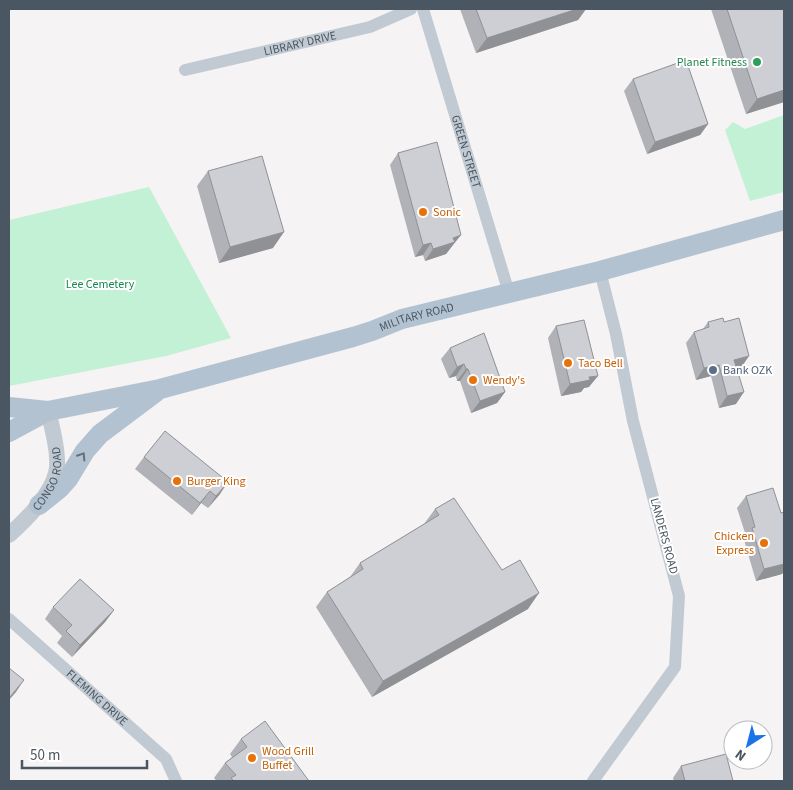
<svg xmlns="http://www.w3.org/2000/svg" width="793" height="790" font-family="'Source Sans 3',sans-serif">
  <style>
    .green { fill: #c3f1d5 }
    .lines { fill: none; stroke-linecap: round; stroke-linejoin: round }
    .minor { stroke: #c1cad2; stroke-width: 12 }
    .tertiary { stroke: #c1cad2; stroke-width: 16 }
    .primary { stroke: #b3c2d1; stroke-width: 20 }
    .wall { fill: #b0b2b7 }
    .shaded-wall { fill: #909195 }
    .building { fill: #cdcfd5; stroke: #909195 }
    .oneway { stroke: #64717d }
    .leisure-dot { fill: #2e9e5b; stroke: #fff; stroke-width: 2 }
    .food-dot { fill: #e8710a; stroke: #fff; stroke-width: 2 }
    .service-dot { fill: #5c6f8a; stroke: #fff; stroke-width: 2 }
    .labels { text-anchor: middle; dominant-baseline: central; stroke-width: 4; stroke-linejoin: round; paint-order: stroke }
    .street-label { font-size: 12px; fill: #4a5661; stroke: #fff }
    .leisure-label { font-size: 12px; fill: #27864d; stroke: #fff; text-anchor: end }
    .food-label { font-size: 12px; fill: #c56008; stroke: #fff; text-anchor: start }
    .park-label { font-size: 12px; fill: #17864f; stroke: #fff }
    .service-label { font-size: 12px; fill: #4e5e75; stroke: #fff; text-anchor: start }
  </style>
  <rect width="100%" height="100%" fill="#f5f3f3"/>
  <!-- green -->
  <g class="green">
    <polygon points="784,115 784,192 750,201 725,130 733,122 745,129"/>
    <polygon points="149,187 231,338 166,356 9,386 9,220"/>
  </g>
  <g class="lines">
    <!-- minor -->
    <g class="minor">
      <path id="s1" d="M423,9L509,293"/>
      <path id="s2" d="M185,70L370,27L411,9"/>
      <path id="s3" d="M9,619L166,759L176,781"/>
      <polyline points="593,781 675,667 679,596 633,421 616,334 600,271"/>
    </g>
    <!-- tertiary -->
    <path class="tertiary" id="s4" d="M9,535C25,521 51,495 56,473C60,459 52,426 48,411"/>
    <!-- primary -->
    <g class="primary">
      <path id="s5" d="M9,407L48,411L160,389L353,337L372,331L402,319L600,271L784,220"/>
      <polyline points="9,432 48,411"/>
      <polyline points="39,505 59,489 68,479 85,451 100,434 156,392"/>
    </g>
  </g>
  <!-- wall -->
  <g class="wall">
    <polygon points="460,9 586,9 578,20 476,53"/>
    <polygon points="711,9 784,9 784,102 746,114"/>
    <polygon points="633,79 708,124 700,135 647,154 624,91"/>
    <polygon points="398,153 452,247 451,247 446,254 425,261 423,255 415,257 390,165"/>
    <polygon points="208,171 273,248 219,263 197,186"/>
    <polygon points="708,322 724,322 741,368 737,369 736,404 719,408 711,376 696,380 686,343 694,332 703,329"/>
    <polygon points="556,326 589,387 584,388 581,392 561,396 548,338"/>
    <polygon points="450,348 505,392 497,403 471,413 460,381 457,381 456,376 449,378 441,359"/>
    <polygon points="144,457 220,494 208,508 201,503 192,515 135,469"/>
    <polygon points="746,496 781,513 784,512 784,571 782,574 756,581 744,540 746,536 737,508"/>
    <polygon points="435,509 502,570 528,609 372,697 316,607 327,592 350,577 360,563 424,524"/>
    <polygon points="53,607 114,610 105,622 72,657 57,643 62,636 45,619"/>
    <polygon points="241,739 309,781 217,781 214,778 225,763 232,757 230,754"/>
    <polygon points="681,766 733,781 674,781 673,778"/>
  </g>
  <!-- shaded-wall -->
  <g class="shaded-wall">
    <polygon points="577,9 586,9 578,20 476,53 487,38"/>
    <polygon points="784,90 784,102 746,114 757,99"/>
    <polygon points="708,124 700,135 647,154 655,142"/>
    <polygon points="284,232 273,248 219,263 230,247"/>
    <polygon points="461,235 446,254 425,261 433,249 453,238"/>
    <polygon points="431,243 423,255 415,257 423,245"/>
    <polygon points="749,356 741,368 726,372 734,360"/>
    <polygon points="464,364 456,376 449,378 457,367"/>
    <polygon points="719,365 711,376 696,380 704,368"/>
    <polygon points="466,369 468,369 460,381 457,381"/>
    <polygon points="598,376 589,387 584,388 581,392 561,396 570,384 589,377"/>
    <polygon points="505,392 497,403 471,413 480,401"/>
    <polygon points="744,392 736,404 719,408 727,396"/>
    <polygon points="228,482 220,494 208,508 216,496"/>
    <polygon points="210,491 192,515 200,503"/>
    <polygon points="784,564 784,571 782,574 756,581 764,569"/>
    <polygon points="539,593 528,609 372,697 383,681"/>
    <polygon points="114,610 105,622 72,657 80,645"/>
    <polygon points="24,680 16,692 9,700 9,698"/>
  </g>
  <!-- building -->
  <g class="building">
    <polygon points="476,9 577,9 487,38"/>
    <polygon points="727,9 784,9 784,90 757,99"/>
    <polygon points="686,60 708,124 655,142 633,79"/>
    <polygon points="437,142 461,235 453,238 455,242 433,249 431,243 423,245 398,153"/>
    <polygon points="262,156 284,232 230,247 208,171"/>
    <polygon points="723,318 724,322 739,318 749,356 734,360 744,392 727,396 719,365 704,368 694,332 709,327 708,322"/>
    <polygon points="584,320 598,376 589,377 590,380 570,384 556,326"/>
    <polygon points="484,333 505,392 480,401 468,369 466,369 464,364 457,367 450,348"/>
    <polygon points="165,431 228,482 216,496 210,491 200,503 144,457"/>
    <polygon points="773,488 781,513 784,512 784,564 764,569 752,528 755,527 746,496"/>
    <polygon points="454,498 502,570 520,560 539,593 383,681 327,592 363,569 360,563 439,515 435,509"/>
    <polygon points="80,579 114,610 80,645 66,631 72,625 53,607"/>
    <polygon points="9,668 24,680 9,698"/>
    <polygon points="265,721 309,781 234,781 231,778 236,775 225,763 247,747 241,739"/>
    <polygon points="726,754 733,781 685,781 681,766"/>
  </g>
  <!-- one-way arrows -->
  <defs><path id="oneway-chevron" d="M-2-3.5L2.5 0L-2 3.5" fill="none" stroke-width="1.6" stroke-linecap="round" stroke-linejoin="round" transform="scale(1.25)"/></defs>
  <use class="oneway" href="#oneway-chevron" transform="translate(82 456) rotate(-57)"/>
  <!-- markers -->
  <circle class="leisure-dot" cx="757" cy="62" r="5"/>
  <g class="food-dot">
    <circle cx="423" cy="212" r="5"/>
    <circle cx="568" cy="363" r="5"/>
    <circle cx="473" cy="380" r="5"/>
    <circle cx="177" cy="481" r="5"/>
    <circle cx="764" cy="543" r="5"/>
    <circle cx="252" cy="758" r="5"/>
  </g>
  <circle class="service-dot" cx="713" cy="370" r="5"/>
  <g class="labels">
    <!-- street labels -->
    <g class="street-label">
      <text stroke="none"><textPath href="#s2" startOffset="118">LIBRARY DRIVE</textPath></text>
      <text stroke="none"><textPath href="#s1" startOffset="149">GREEN STREET</textPath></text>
      <text stroke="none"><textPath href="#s5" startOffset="420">MILITARY ROAD</textPath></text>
      <text stroke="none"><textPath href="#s4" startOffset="71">CONGO ROAD</textPath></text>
      <text transform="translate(664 536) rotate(75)">LANDERS ROAD</text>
      <text stroke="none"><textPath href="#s3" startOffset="118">FLEMING DRIVE</textPath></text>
    </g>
    <!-- leisure labels -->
    <g class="leisure-label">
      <text x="747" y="62">Planet Fitness</text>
    </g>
    <!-- food labels -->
    <g class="food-label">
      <text x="433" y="212">Sonic</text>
      <text x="578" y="363">Taco Bell</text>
      <text x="483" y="380">Wendy's</text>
      <text x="187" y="481">Burger King</text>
      <text x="754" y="536" text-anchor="end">Chicken<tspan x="754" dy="14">Express</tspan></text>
      <text x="262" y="751">Wood Grill<tspan x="262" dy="14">Buffet</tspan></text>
    </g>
    <!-- park labels -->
    <g class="park-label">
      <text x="100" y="284">Lee Cemetery</text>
    </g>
    <!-- service labels -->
    <g class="service-label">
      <text x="723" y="370">Bank OZK</text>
    </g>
  </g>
  <!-- border -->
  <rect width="793" height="790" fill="none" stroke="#4a5661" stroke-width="20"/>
  <!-- north arrow -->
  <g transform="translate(748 745) rotate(216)"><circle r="24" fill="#ffffff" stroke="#b7bbc0"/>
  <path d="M0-4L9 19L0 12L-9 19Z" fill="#1a73e8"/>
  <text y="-8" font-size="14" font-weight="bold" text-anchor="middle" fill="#4a5661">N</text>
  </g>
  <!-- scale -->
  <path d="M22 760v8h125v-8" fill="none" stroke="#4a5661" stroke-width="2.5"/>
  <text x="30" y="760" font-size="15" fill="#4a5661" stroke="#ffffff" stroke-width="4" paint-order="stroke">50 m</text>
</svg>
